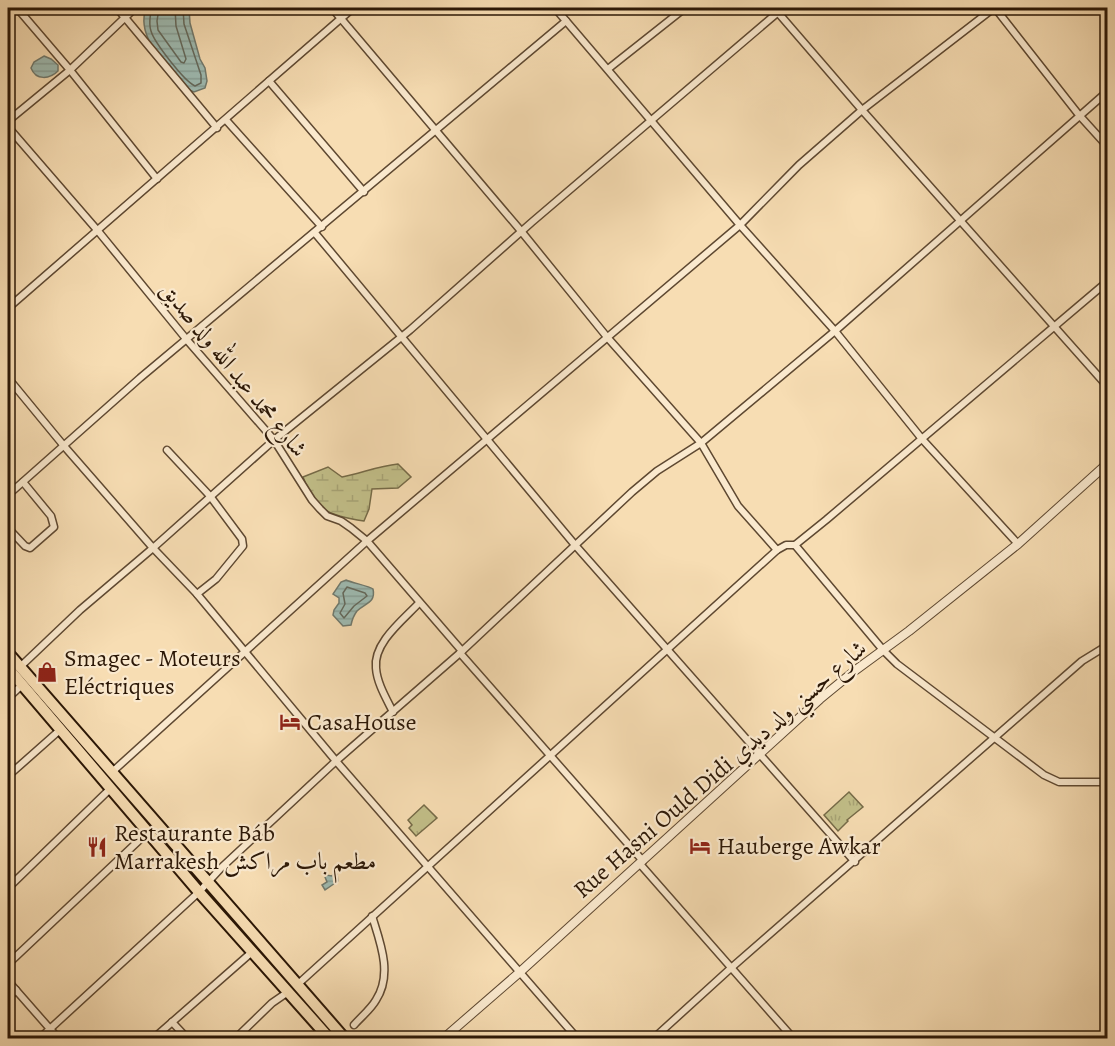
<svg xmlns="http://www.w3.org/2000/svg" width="1115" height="1046" font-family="Alegreya,Amiri,serif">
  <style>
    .grass { fill: url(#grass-tufts); stroke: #766b48; stroke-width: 1.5 }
    .wetland { fill: url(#wetland-marsh); stroke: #766b48; stroke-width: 1.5 }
    .water { fill: url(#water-rules); stroke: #70796d; stroke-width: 1.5 }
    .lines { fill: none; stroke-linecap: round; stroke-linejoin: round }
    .shore { stroke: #64695c; stroke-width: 1.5 }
    .minor-casing { stroke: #5e4831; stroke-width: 9 }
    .tertiary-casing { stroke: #5e4831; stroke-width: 10 }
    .trunk-casing { stroke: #2b1706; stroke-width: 14 }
    .minor { stroke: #fae9ce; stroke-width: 6 }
    .tertiary { stroke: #fae9ce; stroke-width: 8 }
    .trunk { stroke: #f7ddb3; stroke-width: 10 }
    .labels { text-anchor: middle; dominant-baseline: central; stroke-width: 4.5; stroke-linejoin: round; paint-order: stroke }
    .street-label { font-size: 24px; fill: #2b1706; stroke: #fae9ce }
    .poi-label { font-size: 24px; fill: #2b1706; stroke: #fae9ce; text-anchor: start }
  </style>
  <defs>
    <pattern id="grass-tufts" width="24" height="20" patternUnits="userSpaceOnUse" patternTransform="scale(1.5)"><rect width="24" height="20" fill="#c2bf89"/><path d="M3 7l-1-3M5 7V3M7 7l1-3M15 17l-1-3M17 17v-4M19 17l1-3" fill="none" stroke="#a7a375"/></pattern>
    <pattern id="wetland-marsh" width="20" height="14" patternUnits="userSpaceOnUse" patternTransform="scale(1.5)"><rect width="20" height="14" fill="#c2bf89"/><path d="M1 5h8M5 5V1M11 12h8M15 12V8" fill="none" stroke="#a7a375"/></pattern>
    <pattern id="water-rules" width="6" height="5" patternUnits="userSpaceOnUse" patternTransform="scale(1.5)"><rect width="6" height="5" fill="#9ebbb2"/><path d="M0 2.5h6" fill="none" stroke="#88a098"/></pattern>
  </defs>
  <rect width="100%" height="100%" fill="#f7ddb3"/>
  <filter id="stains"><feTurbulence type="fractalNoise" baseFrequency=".00333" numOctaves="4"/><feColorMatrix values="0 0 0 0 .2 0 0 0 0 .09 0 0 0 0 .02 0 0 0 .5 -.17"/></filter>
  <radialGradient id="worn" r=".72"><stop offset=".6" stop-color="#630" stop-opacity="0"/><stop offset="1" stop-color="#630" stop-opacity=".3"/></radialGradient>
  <!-- grass -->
  <g class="grass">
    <polygon points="849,792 863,807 847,820 848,821 838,831 824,815"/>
    <polygon points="424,805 437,818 416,836 409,828 412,825 408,820"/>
  </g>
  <!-- wetland -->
  <path class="wetland" d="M398,464L411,477L398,488L372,489L369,509L364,521C329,516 316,511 303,477L328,467L342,477C362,473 378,466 398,464Z"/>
  <!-- water -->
  <g class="water">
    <path d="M146,8H189L190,23L200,59L205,68L207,81L205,88L194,92L187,89C169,66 135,39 146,8Z"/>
    <path d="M44,56L51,59L58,65V71C50,79 36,81 31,68L34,62Z"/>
    <path d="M346,580C353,583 369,586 373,589C376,603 365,603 357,611C354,615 352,620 351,625L343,626L333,615L334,610L339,603V598L333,594L341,582Z"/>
    <polygon points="334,873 337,874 338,881 325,890 322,885 327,882 325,877 326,875 332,876"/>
  </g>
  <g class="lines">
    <!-- shore -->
    <g class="shore">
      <path d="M151,8C151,16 148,22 151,31C154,42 184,81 195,86L201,83V75L184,24L183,8"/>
      <polyline points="159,8 157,21 158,30 181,62 184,63 186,59 176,26 175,8"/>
      <polygon points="347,587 365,593 367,596 354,606 344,618 340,613 345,604 343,593"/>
    </g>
    <!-- minor casing -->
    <g class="minor-casing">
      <g id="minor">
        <polyline points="17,8 70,70 157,179"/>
        <polyline points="117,8 217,128"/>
        <polyline points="332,8 521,231 607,337 701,443 738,506 777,550"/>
        <polyline points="555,8 740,225 835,331 922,439 1018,544"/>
        <polyline points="774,8 862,110 1108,387"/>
        <polyline points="995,8 1079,115 1108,147"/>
        <polyline points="608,69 685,8"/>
        <polyline points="269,81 364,192"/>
        <polyline points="226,120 322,227"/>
        <polyline points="8,121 70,70 135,8"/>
        <polyline points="8,127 98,231 187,340 274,440 312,500 320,509 327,516 341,521 351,528 367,541 462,651"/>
        <polyline points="315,233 575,545 855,862"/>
        <polyline points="8,308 353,8"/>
        <polyline points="8,378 64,446 153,548 197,594 336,761 577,1038"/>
        <polyline points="167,450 210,496 242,539 243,546 216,579 197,594"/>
        <polyline points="8,495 140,378 566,21"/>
        <polyline points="8,528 25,546 30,548 54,527 51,516 23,482"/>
        <polyline points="795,545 883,650 897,664 1044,775 1059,782 1100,782"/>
        <polyline points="460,653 643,861"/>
        <polyline points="20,667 80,610 153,548 274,440 410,330 532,222 783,8"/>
        <polyline points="8,698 22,685"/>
        <path d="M393,712C386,698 377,683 376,668C373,643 403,620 419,603"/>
        <polyline points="111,773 367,541 740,225 799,165 862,110 994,8"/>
        <polyline points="8,776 61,729"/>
        <polyline points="640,864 793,1038"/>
        <polyline points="8,888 111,788"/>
        <polyline points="8,964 149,831"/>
        <polyline points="8,981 58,1038"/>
        <polyline points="297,985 777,550 786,545 795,545 826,520 1108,281"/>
        <polyline points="8,998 16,990"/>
        <polyline points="172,1022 187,1038"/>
        <path d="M354,1025C361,1017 371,1009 376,1000C393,974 380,942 372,916"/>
        <polyline points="40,1038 199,892 221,868 336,761 460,653 632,492 657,471 701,443 835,331 1108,91"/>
        <polyline points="154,1038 252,952"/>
        <polyline points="236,1038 272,1003 288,992"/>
        <polyline points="654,1038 731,968 1082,661 1108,645"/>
      </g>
    </g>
    <!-- tertiary casing -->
    <g class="tertiary-casing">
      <polyline id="tertiary" points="444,1038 520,972 820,699 853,672 909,631 1018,544 1108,463"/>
    </g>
    <!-- trunk casing -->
    <g class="trunk-casing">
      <g id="trunk">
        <polyline points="8,653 344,1038"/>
        <polyline points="8,668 199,892 329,1038"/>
      </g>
    </g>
    <!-- minor -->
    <use href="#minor" class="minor"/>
    <!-- tertiary -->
    <use href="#tertiary" class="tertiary"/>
    <!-- trunk -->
    <use href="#trunk" class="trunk"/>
  </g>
  <!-- icons -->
  <defs>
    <g id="shop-bare" transform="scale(1.62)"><path d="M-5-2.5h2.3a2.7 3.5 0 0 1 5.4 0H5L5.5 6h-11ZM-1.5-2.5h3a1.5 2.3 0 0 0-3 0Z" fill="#8f2418" stroke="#fae9ce" stroke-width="2.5" paint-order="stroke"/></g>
    <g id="hotel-bare" transform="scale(1.62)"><path d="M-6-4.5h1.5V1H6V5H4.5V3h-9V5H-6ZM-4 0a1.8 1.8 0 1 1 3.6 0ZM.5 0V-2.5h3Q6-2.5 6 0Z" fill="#8f2418" stroke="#fae9ce" stroke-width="2.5" paint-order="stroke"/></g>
    <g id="restaurant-bare" transform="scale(1.62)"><path d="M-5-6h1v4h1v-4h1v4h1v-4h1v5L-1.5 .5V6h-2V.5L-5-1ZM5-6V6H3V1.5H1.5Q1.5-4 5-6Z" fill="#8f2418" stroke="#fae9ce" stroke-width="2.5" paint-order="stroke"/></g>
  </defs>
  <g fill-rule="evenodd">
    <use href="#shop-bare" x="47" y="672"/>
    <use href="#hotel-bare" x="290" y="722"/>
    <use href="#hotel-bare" x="700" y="846"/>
    <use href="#restaurant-bare" x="97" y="847"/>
  </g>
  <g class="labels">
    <!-- street labels -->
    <g class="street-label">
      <text transform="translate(234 369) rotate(51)">شارع محمد عبد الله ولد صديق</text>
      <text transform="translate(720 769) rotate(-41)">Rue Hasni Ould Didi شارع حسني ولد ديدي</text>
    </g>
    <!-- poi labels -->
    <g class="poi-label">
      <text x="64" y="658">Smagec - Moteurs<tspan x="64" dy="28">Eléctriques</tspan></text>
      <text x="307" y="722">CasaHouse</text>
      <text x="114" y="833">Restaurante Báb<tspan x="114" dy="28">Marrakesh مطعم باب مراكش</tspan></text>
      <text x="717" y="846">Hauberge Awkar</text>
    </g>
  </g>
  <!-- margin -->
  <rect width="1115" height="1046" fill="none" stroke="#f7ddb3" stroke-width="30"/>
  <rect x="9" y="9" width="1097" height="1028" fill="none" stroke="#2b1706" stroke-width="3"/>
  <rect x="15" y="15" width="1085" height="1016" fill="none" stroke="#2b1706" stroke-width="1.5"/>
  <rect width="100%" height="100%" filter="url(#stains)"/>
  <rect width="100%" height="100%" fill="url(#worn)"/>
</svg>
